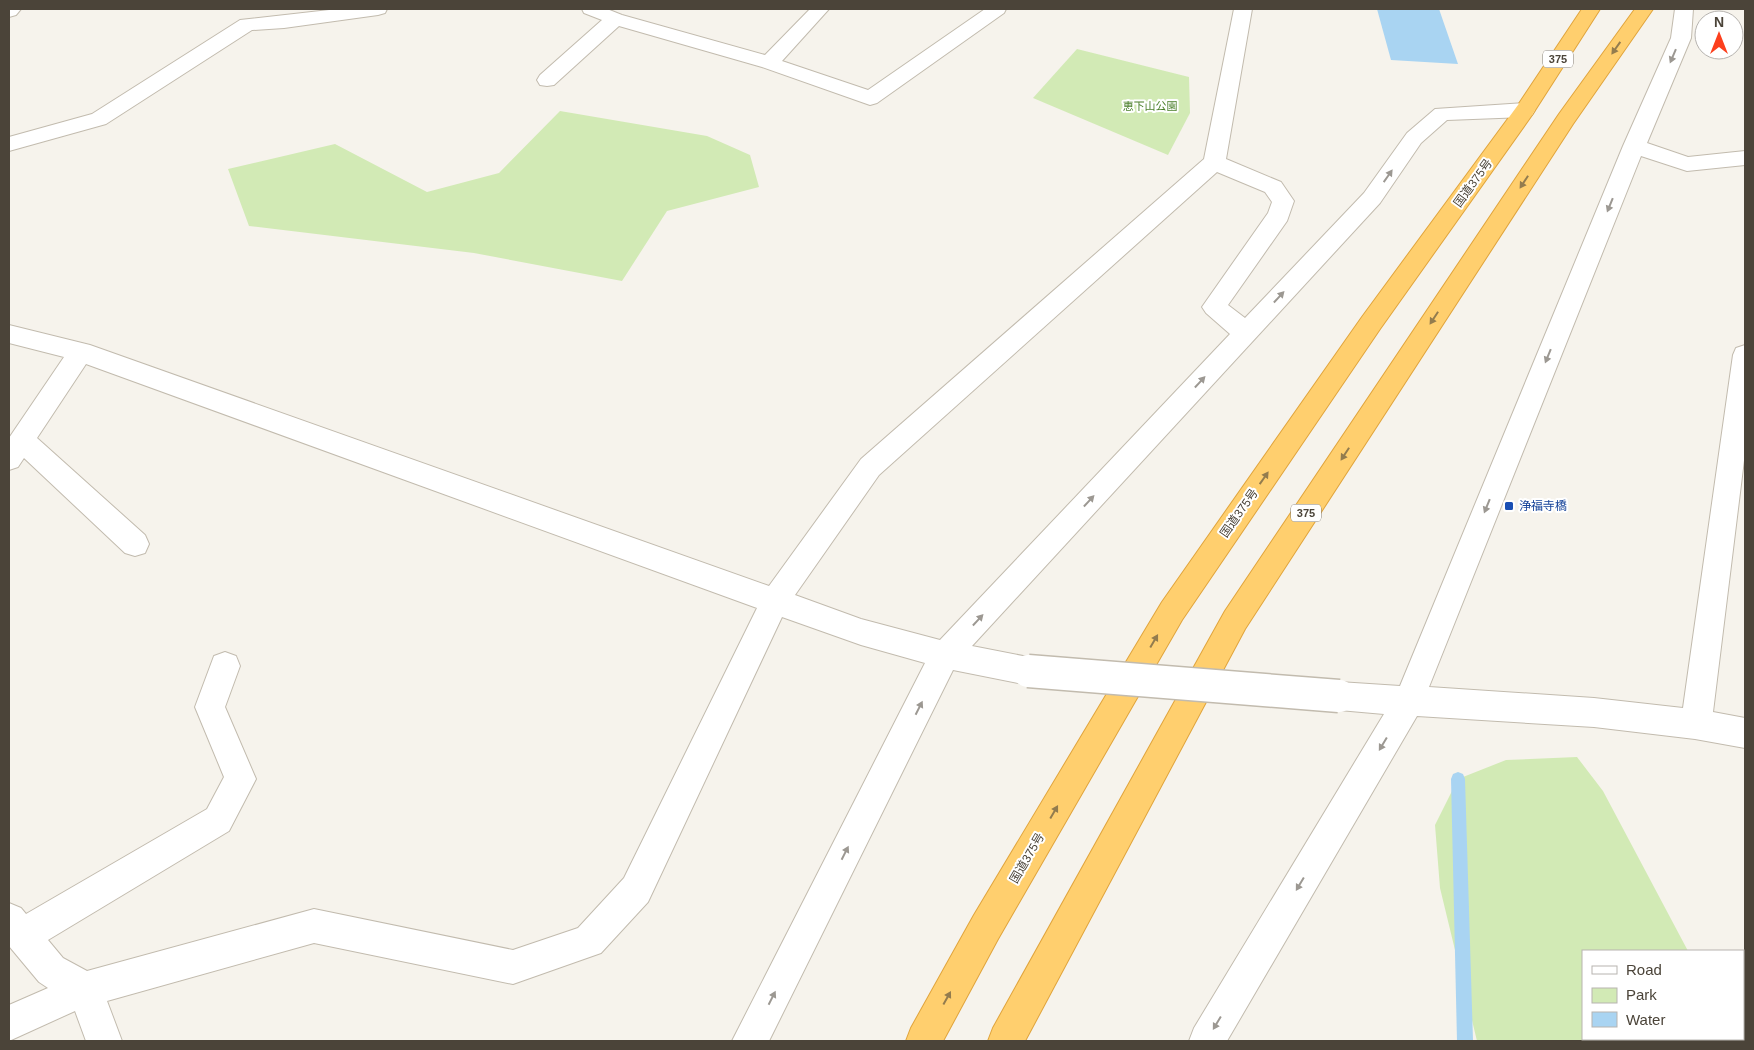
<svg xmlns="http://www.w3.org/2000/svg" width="1754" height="1050" font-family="Helvetica,'Noto Sans JP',sans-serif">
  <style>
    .green { fill: #d2eab5 }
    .water { fill: #a9d4f2 }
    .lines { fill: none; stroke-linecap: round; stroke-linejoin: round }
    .stream { fill: #a9d4f2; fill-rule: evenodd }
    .minor-casing { stroke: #c2bbae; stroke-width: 2 }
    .highway-casing { stroke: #e0a43c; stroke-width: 2 }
    .minor { fill: #fff; fill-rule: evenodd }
    .highway { fill: #ffcf6e; fill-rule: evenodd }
    .minor-bridge-casing { stroke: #c2bbae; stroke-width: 35; stroke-linecap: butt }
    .minor-bridge { stroke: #fff; stroke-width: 32 }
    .oneway { fill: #937c4e }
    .oneway2 { fill: #9c9892 }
    .transit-dot { fill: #1a4fb4; stroke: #fff; stroke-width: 2 }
    .labels { text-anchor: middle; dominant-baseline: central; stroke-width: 4; stroke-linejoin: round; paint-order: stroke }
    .shield { fill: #fff; stroke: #817c74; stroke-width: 1 }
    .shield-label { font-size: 11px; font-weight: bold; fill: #4b4439 }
    .far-park-label { font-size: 11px; fill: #4a7f2a; stroke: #fff }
    .street-label { font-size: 12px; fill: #4b4439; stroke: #fff }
    .transit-label { font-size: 12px; fill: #164399; stroke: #fff; text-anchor: start }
  </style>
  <rect width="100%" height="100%" fill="#f6f3ec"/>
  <!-- green -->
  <g class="green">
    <polygon points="1077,49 1189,77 1190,113 1168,155 1033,98"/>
    <polygon points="560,111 707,136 750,155 759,187 667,211 622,281 474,253 249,226 228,169 335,144 427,192 499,173"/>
    <polygon points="1577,757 1603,791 1688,951 1583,951 1583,1039 1743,1039 1743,1032 1745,1035 1745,1041 1477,1041 1440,888 1435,825 1458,779 1506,760"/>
  </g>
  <!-- water -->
  <polygon class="water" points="1377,9 1439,9 1458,64 1391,60"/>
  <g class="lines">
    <!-- stream -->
    <polygon class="stream" points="1458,772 1463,774 1465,779 1473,1041 1457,1041 1451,779 1453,774"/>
    <!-- minor casing -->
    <g class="minor-casing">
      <g id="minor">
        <polygon points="9,9 21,9 16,15 9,17"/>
        <polygon points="338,9 387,9 385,13 378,15 284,28 252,30 106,124 9,151 9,137 92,114 240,20"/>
        <polygon points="582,9 607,9 622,15 765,55 810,9 829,9 782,61 868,90 985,9 1006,9 1004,13 877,103 870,105 762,67 619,26 554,85 547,86 540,85 537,80 540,75 602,20 584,13"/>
        <path d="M1234,9H1252L1226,159L1281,182L1294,201L1287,221L1228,305L1245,318L1364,193L1407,133L1435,109L1525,103L1532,105L1535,110L1532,115L1525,117L1447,120L1421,143L1380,203L972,646L1028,657L1039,661L1043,671L1039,681L1028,685L953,670L769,1041H732L925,663L861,645L782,617L648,902L601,953L513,984L314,943L107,1001L122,1041H86L75,1011L9,1041V1005L48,988L39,982L9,946V903L21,908L26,914L207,809L224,777L195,707L214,656L225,652L236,656L240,666L225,707L256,779L229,831L48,940L63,958L87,971L314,909L513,950L578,928L624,878L757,608L86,364L37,438L145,535L149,544L145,553L135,556L125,553L24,458L18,467L9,470V438L64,357L9,343V325L90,345L769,586L861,459L1204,159ZM1217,172L1265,192L1272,202L1268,213L1202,307L1206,313L1230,334L940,640L861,619L795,595L879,475Z"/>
        <polygon points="1675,9 1693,9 1691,38 1647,143 1688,157 1745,151 1745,165 1687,171 1641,156 1429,687 1594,698 1683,708 1733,355 1736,348 1745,345 1745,452 1713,712 1745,718 1745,748 1695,739 1594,727 1417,716 1227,1041 1189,1041 1194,1028 1384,714 1339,710 1328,706 1324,696 1328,686 1339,682 1400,686 1623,146 1671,38"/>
      </g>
    </g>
    <!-- highway casing -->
    <g class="highway-casing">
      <g id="highway">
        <polygon points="1582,9 1600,9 1532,115 1380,329 1182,620 998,939 943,1041 906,1041 911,1028 974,915 1162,602 1362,317 1518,105"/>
        <polygon points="1635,9 1653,9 1573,124 1245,629 1025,1041 988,1041 993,1028 1225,611 1559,114"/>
      </g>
    </g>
    <!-- minor -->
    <use href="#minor" class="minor"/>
    <!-- highway -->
    <use href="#highway" class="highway"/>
    <!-- minor-bridge casing -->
    <g class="minor-bridge-casing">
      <polyline id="minor-bridge" points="1028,671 1339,696"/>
    </g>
    <!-- minor-bridge -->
    <use href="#minor-bridge" class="minor-bridge"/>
  </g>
  <!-- one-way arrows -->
  <defs><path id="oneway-solid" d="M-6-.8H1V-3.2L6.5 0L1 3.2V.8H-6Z" transform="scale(1.25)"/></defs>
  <g class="oneway">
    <use href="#oneway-solid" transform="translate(1616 48) rotate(125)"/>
    <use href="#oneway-solid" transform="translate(1524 182) rotate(123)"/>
    <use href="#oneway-solid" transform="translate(1434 318) rotate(123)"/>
    <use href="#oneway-solid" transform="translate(1345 454) rotate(123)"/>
    <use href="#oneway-solid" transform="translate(1264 478) rotate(-55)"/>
    <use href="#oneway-solid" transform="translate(1154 641) rotate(-60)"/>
    <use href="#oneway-solid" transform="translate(1054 812) rotate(-60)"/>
    <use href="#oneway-solid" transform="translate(947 998) rotate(-61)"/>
  </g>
  <g class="oneway2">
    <use href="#oneway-solid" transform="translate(1673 56) rotate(113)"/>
    <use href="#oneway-solid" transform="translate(1388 176) rotate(-55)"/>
    <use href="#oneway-solid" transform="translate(1610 205) rotate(112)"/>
    <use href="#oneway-solid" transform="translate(1279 297) rotate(-47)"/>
    <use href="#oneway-solid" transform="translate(1548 356) rotate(112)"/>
    <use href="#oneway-solid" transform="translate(1200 382) rotate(-47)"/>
    <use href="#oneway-solid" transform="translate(1089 501) rotate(-47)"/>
    <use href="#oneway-solid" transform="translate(1487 506) rotate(112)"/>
    <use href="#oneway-solid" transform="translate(978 620) rotate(-47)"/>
    <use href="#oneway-solid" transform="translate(919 708) rotate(-63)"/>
    <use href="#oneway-solid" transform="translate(1383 744) rotate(121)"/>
    <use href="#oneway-solid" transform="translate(845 853) rotate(-63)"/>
    <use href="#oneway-solid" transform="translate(1300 884) rotate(121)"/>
    <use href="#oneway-solid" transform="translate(772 998) rotate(-63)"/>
    <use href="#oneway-solid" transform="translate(1217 1023) rotate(121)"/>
  </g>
  <!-- markers -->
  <rect class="transit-dot" x="1504" y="501" width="10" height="10" rx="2.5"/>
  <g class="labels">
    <!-- shield labels -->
    <g class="shield">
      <rect x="1543" y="50.5" width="30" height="17" rx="4"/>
      <rect x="1291" y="504.5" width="30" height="17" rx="4"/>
    </g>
    <g class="shield-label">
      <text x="1558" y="59">375</text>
      <text x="1306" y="513">375</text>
    </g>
    <!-- far-park labels -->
    <g class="far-park-label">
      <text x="1150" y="106">恵下山公園</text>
    </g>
    <!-- street labels -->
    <g class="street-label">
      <text transform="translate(1473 183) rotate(-54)">国道375号</text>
      <text transform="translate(1239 513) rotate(-55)">国道375号</text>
      <text transform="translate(1027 858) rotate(-60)">国道375号</text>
    </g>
    <!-- transit labels -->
    <g class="transit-label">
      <text x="1519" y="506">浄福寺橋</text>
    </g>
  </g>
  <!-- border -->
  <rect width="1754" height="1050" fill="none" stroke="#4b4439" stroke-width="20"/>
  <!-- legend -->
  <rect x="1582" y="950" width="162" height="90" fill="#ffffff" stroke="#b7b4b0"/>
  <rect x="1592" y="966" width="25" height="8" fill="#ffffff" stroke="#b7b4b0"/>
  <text x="1626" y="975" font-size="15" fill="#4b4439">Road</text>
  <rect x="1592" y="988" width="25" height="15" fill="#d2eab5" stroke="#b7b4b0"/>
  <text x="1626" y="1000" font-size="15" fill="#4b4439">Park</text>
  <rect x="1592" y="1012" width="25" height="15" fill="#a9d4f2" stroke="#b7b4b0"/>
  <text x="1626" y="1025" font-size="15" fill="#4b4439">Water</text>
  <!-- north arrow -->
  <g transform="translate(1719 35)"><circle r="24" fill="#ffffff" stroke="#b7b4b0"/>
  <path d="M0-4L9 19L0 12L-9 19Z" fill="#fc3f1d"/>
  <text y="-8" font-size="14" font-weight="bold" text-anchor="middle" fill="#4b4439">N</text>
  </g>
</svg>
